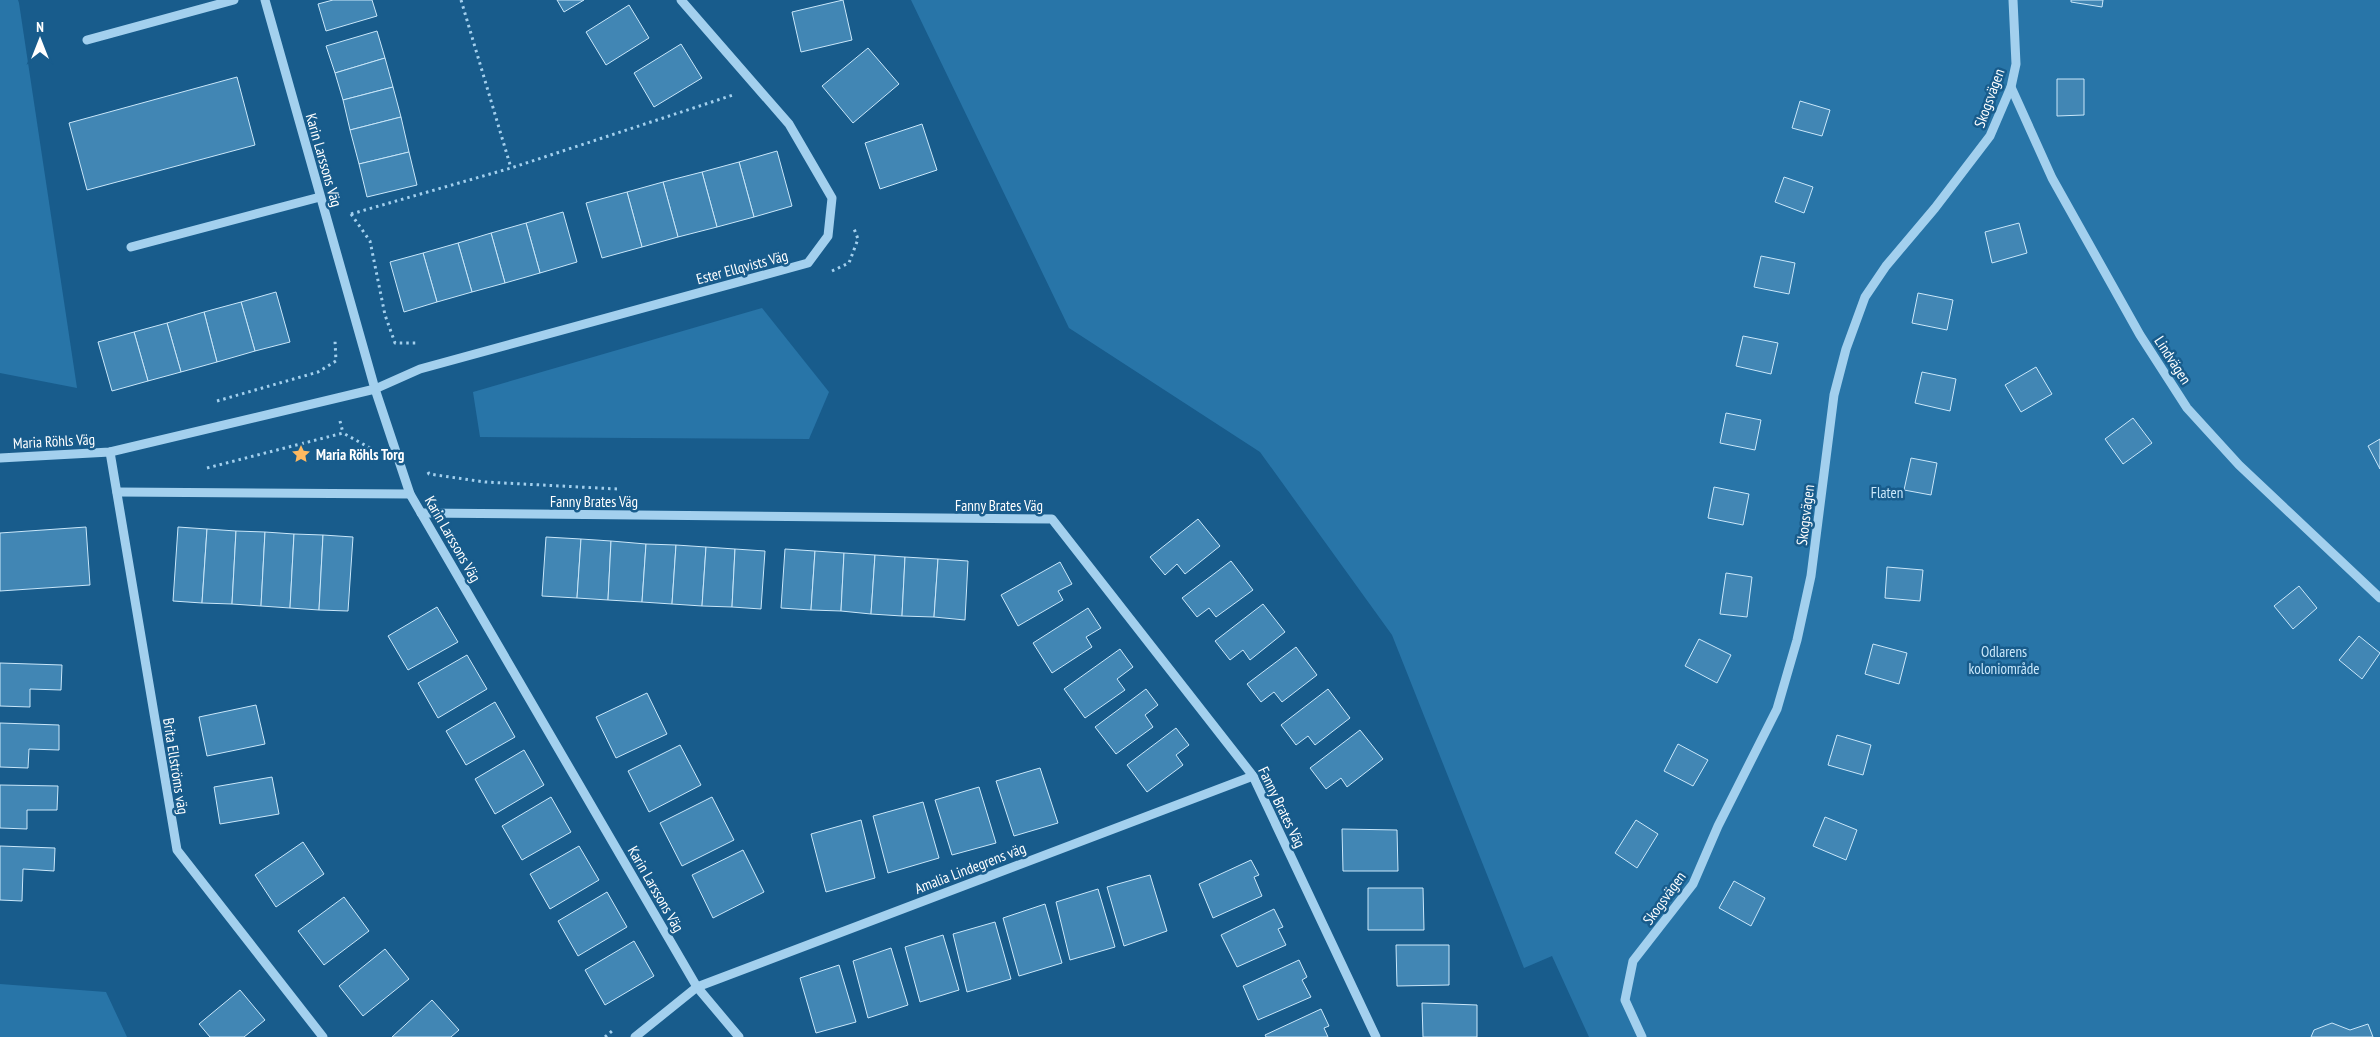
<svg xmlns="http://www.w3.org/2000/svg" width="2380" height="1037" font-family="'PT Sans Narrow',sans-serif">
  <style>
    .green { fill: #2875a8 }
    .building { fill: #4186b4; stroke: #c9e7fa }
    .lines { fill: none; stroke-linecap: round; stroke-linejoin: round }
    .path { stroke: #a3d0ee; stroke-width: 3; stroke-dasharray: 2.5 4; stroke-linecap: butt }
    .minor { stroke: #a3d0ee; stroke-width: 9 }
    .labels { text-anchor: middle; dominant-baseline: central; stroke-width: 5; stroke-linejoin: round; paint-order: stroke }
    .street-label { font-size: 15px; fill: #fff; stroke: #185c8c }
    .poi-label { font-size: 15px; font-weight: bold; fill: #fff; stroke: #185c8c; text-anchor: start }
    .park-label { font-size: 15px; fill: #c9e7fa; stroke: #185c8c }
  </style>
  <rect width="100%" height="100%" fill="#185c8c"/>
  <!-- green -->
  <g class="green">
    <polygon points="0,0 18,0 19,3 77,388 0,373"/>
    <polygon points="911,0 2380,0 2380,1037 1589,1037 1552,956 1524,968 1392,635 1260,452 1069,328"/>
    <polygon points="762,308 829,392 809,439 480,437 473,392"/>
    <polygon points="0,984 106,992 127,1037 0,1037"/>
  </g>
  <!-- building -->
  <g class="building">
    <polygon points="333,0 372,0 377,16 326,31 318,4"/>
    <polygon points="557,0 584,0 564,12"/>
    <polygon points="843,0 852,40 801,52 792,12"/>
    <polygon points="2071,0 2103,0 2102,7 2071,2"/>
    <polygon points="629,5 649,38 606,65 586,32"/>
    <polygon points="377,31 385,58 335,73 326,46"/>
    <polygon points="681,44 702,78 654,107 634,73"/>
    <polygon points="868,48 899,84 853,123 822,86"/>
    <polygon points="385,58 393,87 343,100 335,73"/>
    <polygon points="237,77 255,145 87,190 69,123"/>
    <polygon points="2057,79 2084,79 2084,115 2057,116"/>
    <polygon points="393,87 401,117 350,130 343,100"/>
    <polygon points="1800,101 1830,110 1822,136 1792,128"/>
    <polygon points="401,117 409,152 359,164 350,130"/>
    <polygon points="922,124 937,170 880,189 865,143"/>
    <polygon points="777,151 792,206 754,217 739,162"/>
    <polygon points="409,152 417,185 367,197 359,164"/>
    <polygon points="739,162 754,217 717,227 702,172"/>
    <polygon points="702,172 717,227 678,237 663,182"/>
    <polygon points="1784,177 1813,187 1804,213 1775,202"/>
    <polygon points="663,182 678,237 642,247 627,192"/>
    <polygon points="627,192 642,247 602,258 586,203"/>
    <polygon points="563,212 577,262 540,273 526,223"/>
    <polygon points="526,223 540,273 505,283 491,233"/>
    <polygon points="2019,223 2027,253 1992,263 1985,232"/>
    <polygon points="491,233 505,283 472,292 458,243"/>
    <polygon points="458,243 472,292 437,302 423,253"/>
    <polygon points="423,253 437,302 404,312 390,262"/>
    <polygon points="1761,256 1795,263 1789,294 1754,287"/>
    <polygon points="276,292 290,342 255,351 241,302"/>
    <polygon points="1918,293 1953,300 1947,330 1912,323"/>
    <polygon points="241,302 255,351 217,362 204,312"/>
    <polygon points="204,312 217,362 181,372 167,323"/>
    <polygon points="167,323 181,372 148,381 134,332"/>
    <polygon points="134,332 148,381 112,391 98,342"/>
    <polygon points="1743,336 1778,343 1771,374 1736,366"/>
    <polygon points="2036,367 2052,394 2021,412 2005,385"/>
    <polygon points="1922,372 1956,379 1950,411 1915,403"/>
    <polygon points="1726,413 1761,420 1755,450 1720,443"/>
    <polygon points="2133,418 2152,443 2123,464 2105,439"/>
    <polygon points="2380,439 2380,469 2368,446"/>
    <polygon points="1911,458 1937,463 1931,495 1904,490"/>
    <polygon points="1714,487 1749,494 1743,525 1708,518"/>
    <polygon points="1198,519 1220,546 1185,574 1177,564 1165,575 1150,557"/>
    <polygon points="86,527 90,585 0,591 0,533"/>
    <polygon points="178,527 207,529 202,603 173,601"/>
    <polygon points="207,529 236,531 232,604 202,603"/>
    <polygon points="236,531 265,532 261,606 232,604"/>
    <polygon points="265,532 294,534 290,608 261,606"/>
    <polygon points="294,534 323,535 319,610 290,608"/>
    <polygon points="323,535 353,537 348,611 319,610"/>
    <polygon points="546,537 581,539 577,598 542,596"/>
    <polygon points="581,539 611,541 608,600 577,598"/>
    <polygon points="611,541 646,544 642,602 608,600"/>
    <polygon points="646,544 676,545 672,604 642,602"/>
    <polygon points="676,545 706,547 702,606 672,604"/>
    <polygon points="706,547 735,549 732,607 702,606"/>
    <polygon points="735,549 765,551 761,609 732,607"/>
    <polygon points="785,549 815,551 811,610 781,608"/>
    <polygon points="815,551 844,553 841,611 811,610"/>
    <polygon points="844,553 875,555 871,614 841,611"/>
    <polygon points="875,555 905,557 902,616 871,614"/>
    <polygon points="905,557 938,559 934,617 902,616"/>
    <polygon points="938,559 968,561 965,620 934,617"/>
    <polygon points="1231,561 1253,590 1216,617 1209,608 1197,617 1182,598"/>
    <polygon points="1060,562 1072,584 1058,591 1063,600 1018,626 1001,595"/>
    <polygon points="1887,567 1923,570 1920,601 1885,598"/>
    <polygon points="1726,573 1752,577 1747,617 1720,614"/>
    <polygon points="2299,586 2317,608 2293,629 2274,606"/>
    <polygon points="1263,604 1285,632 1250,660 1243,650 1230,660 1215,641"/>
    <polygon points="437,607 458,642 408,670 388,636"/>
    <polygon points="1088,608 1101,628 1086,637 1092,647 1052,673 1033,643"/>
    <polygon points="2359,636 2380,653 2362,679 2339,660"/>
    <polygon points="1699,639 1731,655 1717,683 1685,666"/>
    <polygon points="1873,644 1907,653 1899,684 1865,674"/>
    <polygon points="1296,647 1317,675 1282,702 1274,692 1261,702 1247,684"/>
    <polygon points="1120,649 1133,667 1117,679 1125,690 1085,718 1064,689"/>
    <polygon points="467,655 487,689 438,718 418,683"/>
    <polygon points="0,663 62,665 61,690 30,689 30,707 0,706"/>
    <polygon points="1146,689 1158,705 1145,715 1153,727 1116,754 1095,727"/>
    <polygon points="1328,689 1350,718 1315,745 1308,736 1296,745 1281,725"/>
    <polygon points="647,693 667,734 616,758 596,717"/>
    <polygon points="495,702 515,737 466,765 446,731"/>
    <polygon points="256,705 265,744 207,756 199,717"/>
    <polygon points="0,723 59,725 59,750 29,749 28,768 0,767"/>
    <polygon points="1176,728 1189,745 1176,755 1183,765 1147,792 1127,765"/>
    <polygon points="1360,730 1383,759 1347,787 1341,778 1326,789 1310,768"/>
    <polygon points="1837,735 1871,745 1863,775 1828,765"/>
    <polygon points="1678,744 1708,760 1693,786 1664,771"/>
    <polygon points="680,745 701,785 649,812 628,771"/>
    <polygon points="524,750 544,785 495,814 475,779"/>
    <polygon points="1040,768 1058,823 1014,836 996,781"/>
    <polygon points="272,777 279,814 220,824 214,787"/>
    <polygon points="0,785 58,786 57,810 27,810 27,829 0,828"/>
    <polygon points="979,787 996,843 952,855 935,800"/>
    <polygon points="551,797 571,832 522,860 502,826"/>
    <polygon points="712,797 734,840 682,866 660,823"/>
    <polygon points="923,802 939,858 888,873 873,816"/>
    <polygon points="1825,817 1857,830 1846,860 1813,846"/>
    <polygon points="861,820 875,878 826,892 811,834"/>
    <polygon points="1636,820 1658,834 1637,868 1615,853"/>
    <polygon points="1342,829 1397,830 1398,871 1343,871"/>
    <polygon points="303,842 324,874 276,907 255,875"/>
    <polygon points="0,846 55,848 54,871 23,869 22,901 0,900"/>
    <polygon points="579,846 599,880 550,909 530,874"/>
    <polygon points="743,850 764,892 713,918 692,875"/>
    <polygon points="1251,860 1259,875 1254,877 1262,896 1213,918 1199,884"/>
    <polygon points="1150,875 1167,931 1124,946 1107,887"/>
    <polygon points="1734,881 1765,898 1751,926 1719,908"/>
    <polygon points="1368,888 1423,888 1424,930 1368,930"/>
    <polygon points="1098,889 1115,947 1070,960 1056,902"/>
    <polygon points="607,892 627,927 578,956 558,921"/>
    <polygon points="344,897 369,931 324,965 298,931"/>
    <polygon points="1045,904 1062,963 1019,976 1003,918"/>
    <polygon points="1274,909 1283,927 1278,929 1286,945 1237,967 1221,935"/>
    <polygon points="995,922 1011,979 967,992 953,934"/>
    <polygon points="943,935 959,990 920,1002 905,947"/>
    <polygon points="634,941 654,976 605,1005 585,970"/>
    <polygon points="1396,945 1449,945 1449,985 1397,986"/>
    <polygon points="891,948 908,1005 868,1018 853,961"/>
    <polygon points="385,949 409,979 363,1016 339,986"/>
    <polygon points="1299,960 1307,977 1302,980 1311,997 1258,1020 1243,986"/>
    <polygon points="839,965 856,1022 816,1033 800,978"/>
    <polygon points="240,990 265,1020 244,1037 210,1037 199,1024"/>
    <polygon points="432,1000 459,1030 451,1037 392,1037"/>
    <polygon points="1422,1003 1477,1005 1477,1037 1423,1037"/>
    <polygon points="1321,1009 1329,1026 1324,1028 1328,1037 1266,1037 1265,1035"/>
    <polygon points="2332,1023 2350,1030 2368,1024 2373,1037 2311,1037 2314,1030"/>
  </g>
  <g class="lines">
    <!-- path -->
    <g class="path">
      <polyline points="461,0 511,168"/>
      <polyline points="351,214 511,168 733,95"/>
      <polyline points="351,214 370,241 385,315 395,343 417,343 417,345"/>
      <polyline points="832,271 849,263 858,239 853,226"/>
      <polyline points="217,401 318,372 336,361 335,341"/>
      <polyline points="340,421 343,433"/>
      <polyline points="207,468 343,433 370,448"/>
      <polyline points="428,472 429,474 485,482 617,489"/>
      <polyline points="605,1037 612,1031"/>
    </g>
    <!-- minor -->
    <g class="minor">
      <polyline points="265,0 375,389 410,494 697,987 739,1037"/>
      <polyline points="87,40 234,0"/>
      <polyline points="2011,87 2052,178 2140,335 2187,408 2239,465 2380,598"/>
      <polyline points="131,247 320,197"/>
      <polyline points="110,452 177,850 323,1037"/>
      <polyline points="0,458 110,452 375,389 420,369 808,263 828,236 832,198 789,124 681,0"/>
      <polyline points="117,492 410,494"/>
      <polyline points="421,513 1052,519 1253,776 1376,1037"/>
      <polyline points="635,1037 697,987 1253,776"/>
      <polyline points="1642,1037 1625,1000 1633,961 1693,884 1718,826 1777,709 1797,640 1811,576 1834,395 1846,349 1865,297 1886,266 1935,208 1990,136 2011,87 2016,64 2013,0"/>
    </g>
  </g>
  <!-- icons -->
  <defs>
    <g id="sight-bare" transform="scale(1.5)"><path d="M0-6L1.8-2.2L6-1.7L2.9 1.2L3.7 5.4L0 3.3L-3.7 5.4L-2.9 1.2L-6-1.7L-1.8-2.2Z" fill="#ffb960" stroke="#185c8c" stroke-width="2.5" paint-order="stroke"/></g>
  </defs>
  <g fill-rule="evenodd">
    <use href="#sight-bare" x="301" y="454"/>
  </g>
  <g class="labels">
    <!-- street labels -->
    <g class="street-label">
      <text transform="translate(1989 98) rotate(-70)">Skogsvägen</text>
      <text transform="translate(324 160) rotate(74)">Karin Larssons Väg</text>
      <text transform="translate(742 267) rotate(-15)">Ester Ellqvists Väg</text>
      <text transform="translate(2173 360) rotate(57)">Lindvägen</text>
      <text transform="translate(54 441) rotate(-3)">Maria Röhls Väg</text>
      <text x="594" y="501">Fanny Brates Väg</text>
      <text x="999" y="505">Fanny Brates Väg</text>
      <text transform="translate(1805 515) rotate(-83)">Skogsvägen</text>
      <text transform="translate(453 539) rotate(60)">Karin Larssons Väg</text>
      <text transform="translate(176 766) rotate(81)">Brita Ellströms väg</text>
      <text transform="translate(1282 807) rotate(64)">Fanny Brates Väg</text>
      <text transform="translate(970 868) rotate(-21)">Amalia Lindegrens väg</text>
      <text transform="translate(656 889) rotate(60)">Karin Larssons Väg</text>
      <text transform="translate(1664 898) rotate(-54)">Skogsvägen</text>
    </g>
    <!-- poi labels -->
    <g class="poi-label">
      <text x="316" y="454">Maria Röhls Torg</text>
    </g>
    <!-- park labels -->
    <g class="park-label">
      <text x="1887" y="492">Flaten</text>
      <text x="2004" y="651">Odlarens<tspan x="2004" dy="17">koloniområde</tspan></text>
    </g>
  </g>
  <!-- north arrow -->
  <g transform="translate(40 40)" stroke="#185c8c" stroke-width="4" paint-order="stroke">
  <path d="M0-4L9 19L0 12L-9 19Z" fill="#ffffff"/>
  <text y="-8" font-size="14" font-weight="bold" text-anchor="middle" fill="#ffffff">N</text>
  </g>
</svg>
